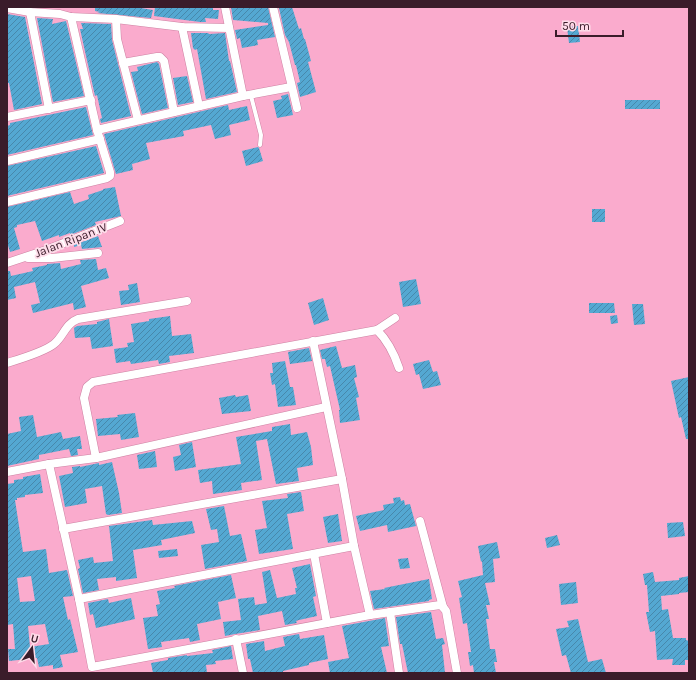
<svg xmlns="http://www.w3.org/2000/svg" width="696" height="680" font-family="Karla,sans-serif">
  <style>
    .building { fill: url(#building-hatch); fill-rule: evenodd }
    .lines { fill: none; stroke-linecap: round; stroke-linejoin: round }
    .lane-casing { stroke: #ce82a3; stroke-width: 5 }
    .street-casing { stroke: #ce82a3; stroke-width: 9 }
    .lane { stroke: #fff; stroke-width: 4 }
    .street { stroke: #fff; stroke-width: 8 }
    .labels { text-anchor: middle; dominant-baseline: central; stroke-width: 3.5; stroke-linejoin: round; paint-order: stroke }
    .street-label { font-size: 12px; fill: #3a1c2a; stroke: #fedce9 }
  </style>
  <defs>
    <pattern id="building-hatch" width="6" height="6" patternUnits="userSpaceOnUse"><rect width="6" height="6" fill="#54a8d2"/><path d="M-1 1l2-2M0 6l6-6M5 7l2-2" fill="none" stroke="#4788ab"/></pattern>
  </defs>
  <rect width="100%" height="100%" fill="#faabcd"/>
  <!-- building -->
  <g class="building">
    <polygon points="95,7 135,7 153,10 151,18 97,13 100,12 95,11"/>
    <polygon points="155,7 213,7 213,10 219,10 218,19 205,18 206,22 200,22 154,16"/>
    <polygon points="231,7 268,7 275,37 257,40 258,45 242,48 240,38 237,39 235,30 268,25 268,23 233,20"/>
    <polygon points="292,7 299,29 301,28 304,39 305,39 311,61 308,62 316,92 300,97 297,83 300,82 296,65 295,65 289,42 285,35 279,8"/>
    <polygon points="7,14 25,17 42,104 14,110 9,83 7,83"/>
    <polygon points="37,18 53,19 52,24 66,21 84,96 53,102"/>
    <polygon points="81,23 111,24 112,40 131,116 101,123 100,119 102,118 97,95 95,96 80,29 83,29"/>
    <polygon points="578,26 580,42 569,43 567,27"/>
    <polygon points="191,33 208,33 209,34 225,33 229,61 230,61 237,92 206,99 197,49 195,50 193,48"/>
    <polygon points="157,62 159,64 168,108 142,114 131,72 138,71 137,67"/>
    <polygon points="187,76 193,102 178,105 173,78"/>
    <polygon points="288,94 293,115 277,118 273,101 282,99 281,96"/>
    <rect x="625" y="100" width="35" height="9"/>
    <polygon points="228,105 229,110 247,106 250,120 229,125 231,135 215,139 211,125 183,131 184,136 146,143 150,159 132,164 133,170 116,174 104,134"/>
    <polygon points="86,107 93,135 7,155 7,126 10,125 10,123"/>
    <polygon points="96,146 104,173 7,196 7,166"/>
    <polygon points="258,147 259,148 263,161 246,166 242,151"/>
    <polygon points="115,187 121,216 95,222 96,225 70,235 70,233 59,237 59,235 42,241 35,221 17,225 17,227 14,228 20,249 10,252 7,242 7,207 70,192 74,204 89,199 88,195 103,190 103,189"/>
    <rect x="592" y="209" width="13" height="13"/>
    <polygon points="98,236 102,247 82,249 81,245 74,247 74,245"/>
    <polygon points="96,259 98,270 106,268 109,278 81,286 86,307 74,310 73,303 33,313 31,305 40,303 35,282 14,287 16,298 7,300 7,271 10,271 11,276 33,271 32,268 47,265 47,264 60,263 61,269 81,264 80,260"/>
    <polygon points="416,279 421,304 403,307 399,282"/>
    <polygon points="137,283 140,302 121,305 119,291 129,290 128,285"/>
    <polygon points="323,298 329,320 314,325 308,303"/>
    <polygon points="589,303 614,303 615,313 589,313"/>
    <polygon points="632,304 643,304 645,324 634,325"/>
    <polygon points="617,315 618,323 611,324 610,316"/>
    <polygon points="170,316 172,336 191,334 194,353 169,356 170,362 159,364 158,360 131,364 130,361 116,363 114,349 128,347 127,343 134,342 131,324 149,321 149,319"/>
    <polygon points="109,319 113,346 92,349 90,337 75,338 74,328 77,326 97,324 97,322"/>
    <polygon points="336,346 342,368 355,365 357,377 354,378 359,397 356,398 360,420 340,423 339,410 340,410 330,366 327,367 325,359 322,359 320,350"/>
    <polygon points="309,348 312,361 290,364 288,352"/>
    <polygon points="429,360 433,372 437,371 441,385 423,389 419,374 416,375 413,364"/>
    <polygon points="285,361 290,387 293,387 296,405 278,407 275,384 272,385 270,373 273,373 272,363"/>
    <polygon points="689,377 689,439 686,439 681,417 679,418 671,381"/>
    <polygon points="235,395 236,397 248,395 251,411 222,414 219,398"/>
    <polygon points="135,413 139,437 121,440 120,434 98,436 96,419 118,417 117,415"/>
    <polygon points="33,415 37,437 61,432 63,439 80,436 82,449 77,449 78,455 71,456 69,449 39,455 39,459 7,466 7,434 21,431 19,417"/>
    <polygon points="290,424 291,435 307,432 311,447 313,465 297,468 299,481 276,484 267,439 256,441 262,480 241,483 242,490 213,494 212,481 200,483 198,470 241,464 236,437 272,431 272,427"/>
    <polygon points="192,442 196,467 175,471 173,457 181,455 179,445"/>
    <polygon points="155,451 157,467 139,469 137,455"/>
    <polygon points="112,462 119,493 122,513 108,515 106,514 102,486 85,489 87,503 65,507 59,476 73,473 72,467 80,466 80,467 99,463 99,465"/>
    <path d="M40,474L43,493L25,495V497L17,498V500H15L23,552L46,549L49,573L67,570L73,596L63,597L68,620L70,619L78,652L60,655L63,667L53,669V665L39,667L37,658L9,661L8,649H15L13,624L7,625V580H8L7,484L14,483V480L23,479V477ZM31,576L35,601L20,602L17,578ZM45,624L49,644L30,647L28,626Z"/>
    <polygon points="301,492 304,511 287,514 293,549 259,554 255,530 267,528 262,501 288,498 287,494"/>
    <polygon points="400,497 401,501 404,500 405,505 410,504 416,526 388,532 387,525 360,531 356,516 384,510 383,505 394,503 393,498"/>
    <polygon points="224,506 230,536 241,534 247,561 205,569 201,545 219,542 217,529 211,530 206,509"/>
    <polygon points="338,514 342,541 328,543 323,517"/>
    <polygon points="152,520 153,525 192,521 195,533 161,540 162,545 133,550 137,578 116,581 116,577 97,579 99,590 83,593 78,569 80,568 78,560 93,557 94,563 113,561 109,526"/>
    <polygon points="683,522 685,536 668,538 667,523"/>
    <polygon points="557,535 560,545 547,548 545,538"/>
    <polygon points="497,542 500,558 493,559 495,582 485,583 490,605 486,605 489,619 486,619 490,649 495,649 497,662 494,662 496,673 474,673 473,665 470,666 468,652 471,652 467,623 463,624 459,598 462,597 458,581 483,575 482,561 481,562 478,546"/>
    <polygon points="177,549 178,556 159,558 158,551"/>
    <polygon points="408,558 410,568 400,569 398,559"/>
    <polygon points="310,564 316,596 313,597 317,616 299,620 296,621 297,623 285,625 282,611 258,616 260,630 235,634 225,636 223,622 241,620 238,599 254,597 255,605 267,603 262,572 270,570 277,598 296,594 295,588 297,588 292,568"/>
    <polygon points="653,572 655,582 679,580 679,578 689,576 689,592 679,593 679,594 661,596 662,610 668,609 673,638 686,638 686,640 689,641 689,660 685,660 685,665 672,665 673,659 657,660 655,631 650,632 646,612 649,612 647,585 645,585 643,574"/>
    <polygon points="231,575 236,598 218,602 221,619 197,624 200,640 190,642 189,638 161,642 162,647 148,649 143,618 158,616 156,605 160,604 157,591 175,588 174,586"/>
    <polygon points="429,579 432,599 429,600 429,601 374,609 370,591 385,589 384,588"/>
    <polygon points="576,582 578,603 561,605 559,584"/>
    <polygon points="131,598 135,619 96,628 93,614 90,615 88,603 108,599 109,603"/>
    <polygon points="431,612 436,639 443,638 445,644 442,645 445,673 408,673 402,644 400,644 396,617"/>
    <polygon points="385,618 389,646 381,647 387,673 330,673 328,662 349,658 342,626"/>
    <polygon points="578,619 588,662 602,659 606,673 571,673 566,655 562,656 556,629 569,627 567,621"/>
    <polygon points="299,634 300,639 324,635 328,659 309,663 309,665 283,671 283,672 253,673 250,659 248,659 246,644 264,641 265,651 285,646 283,637"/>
    <polygon points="231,646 233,659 215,661 216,664 206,665 207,673 153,673 151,663 168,660 168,658 187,655 187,656 213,653 212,650"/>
  </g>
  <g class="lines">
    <!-- lane casing -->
    <g class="lane-casing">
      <polyline id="lane" points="251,96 261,135 260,145"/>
    </g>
    <!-- street casing -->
    <g class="street-casing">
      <g id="street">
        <polyline points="225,7 243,96"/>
        <polyline points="273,7 297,108"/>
        <polyline points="7,8 30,12 60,14 71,17 116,19 182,27 229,28"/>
        <polyline points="30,12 49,109"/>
        <polyline points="71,17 97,130 243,96 291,87"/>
        <polyline points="116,19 117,39 138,120"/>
        <polyline points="182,27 199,106"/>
        <polyline points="123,63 157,57 160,57 164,61 174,112"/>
        <polyline points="7,117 91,100"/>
        <polyline points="7,161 100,139"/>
        <polyline points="7,202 107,178 110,176 110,172 97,130"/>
        <polyline points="28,258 52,258 98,253"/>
        <polyline points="7,263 46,250 120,221"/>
        <path d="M377,330C388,341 394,353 399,368"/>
        <polyline points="313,341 342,479 354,546 370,615"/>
        <path d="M7,363C20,359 44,352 54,344C64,336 65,324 78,319L187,301"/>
        <polyline points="96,458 84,398 87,387 93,382 377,330 395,318"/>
        <polyline points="49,464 79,599 92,667 370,615 440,605 443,607 446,611 457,673"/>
        <polyline points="7,472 49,464 96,458 326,407"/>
        <polyline points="420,521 443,607"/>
        <polyline points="63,529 342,479"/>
        <polyline points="314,554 327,623"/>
        <polyline points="79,599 354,546"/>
        <polyline points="390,612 399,673"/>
        <polyline points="236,639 243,673"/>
      </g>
    </g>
    <!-- lane -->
    <use href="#lane" class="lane"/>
    <!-- street -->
    <use href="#street" class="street"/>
  </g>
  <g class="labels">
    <!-- street labels -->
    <g class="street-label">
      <text transform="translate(71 240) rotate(-21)">Jalan Ripan IV</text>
    </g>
  </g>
  <!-- border -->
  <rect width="696" height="680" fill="none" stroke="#3a1c2a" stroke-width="16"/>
  <!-- north arrow -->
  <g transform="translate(32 648) rotate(15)" stroke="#fedce9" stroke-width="3" paint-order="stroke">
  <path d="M0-3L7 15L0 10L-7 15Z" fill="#3a1c2a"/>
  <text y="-6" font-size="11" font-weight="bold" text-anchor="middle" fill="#3a1c2a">U</text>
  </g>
  <!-- scale -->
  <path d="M556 30v6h67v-6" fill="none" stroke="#3a1c2a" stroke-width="2"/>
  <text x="562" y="30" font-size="12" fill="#3a1c2a" stroke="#fedce9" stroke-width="3" paint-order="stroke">50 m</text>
</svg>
